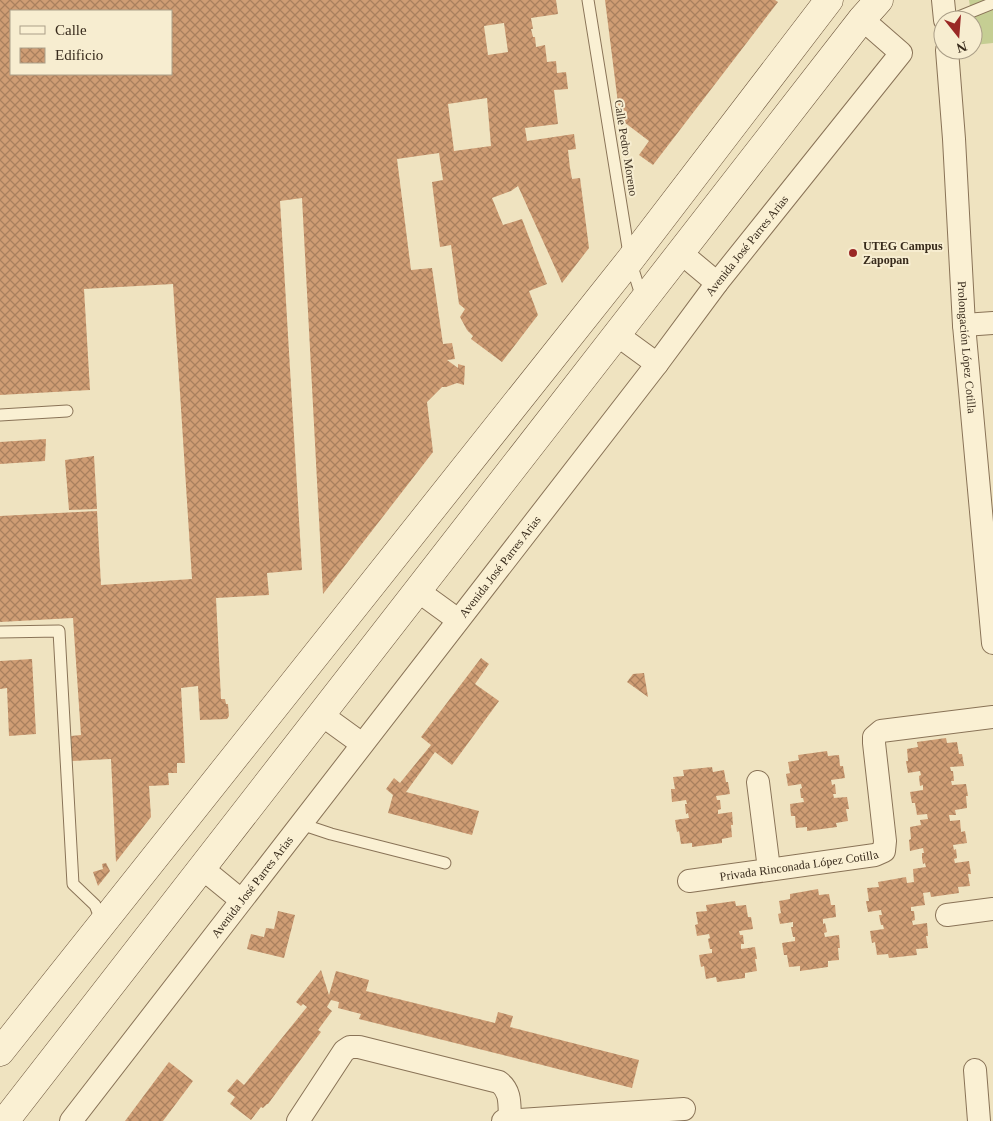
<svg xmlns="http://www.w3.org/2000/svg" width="993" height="1121" font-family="'Times New Roman',serif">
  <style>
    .green { fill: #c5ce93 }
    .building { fill: url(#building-cross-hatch); fill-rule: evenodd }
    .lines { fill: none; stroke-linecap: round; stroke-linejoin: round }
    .service-casing { stroke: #897357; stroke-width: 13 }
    .minor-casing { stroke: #897357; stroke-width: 24 }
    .secondary-casing { stroke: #6b543b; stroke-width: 29 }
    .service { stroke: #faf0d3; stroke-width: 11 }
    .minor { stroke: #faf0d3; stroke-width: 22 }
    .secondary { stroke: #faf0d3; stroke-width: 28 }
    .poi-dot { fill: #9a2825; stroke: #f7edd0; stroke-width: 2 }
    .labels { text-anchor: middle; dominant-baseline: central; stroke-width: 4; stroke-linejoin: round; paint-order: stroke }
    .street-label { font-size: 12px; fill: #382b1c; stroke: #f7edd0 }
    .poi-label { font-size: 12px; font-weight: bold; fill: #382b1c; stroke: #f7edd0; text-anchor: start }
  </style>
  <defs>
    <pattern id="building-cross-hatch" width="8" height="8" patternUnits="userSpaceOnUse" patternTransform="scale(1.25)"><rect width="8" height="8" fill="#cf9d74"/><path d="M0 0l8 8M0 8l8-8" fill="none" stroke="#a9805e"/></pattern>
  </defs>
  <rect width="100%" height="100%" fill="#efe3c0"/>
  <!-- green -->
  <polygon class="green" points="969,0 993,0 993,43 974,45 973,20 972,20"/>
  <!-- building -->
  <g class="building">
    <path d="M0,0H556L558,14L531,18L533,29H531L533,37H535L536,47L545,45L547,62L556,61L557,73L566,72L568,89L554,90L558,124L525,128L527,141L574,134L576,149L568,150L570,168L572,179L580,178L589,248L562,283L518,186L511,191L492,198L503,225L522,219L547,284L529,291L538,315L502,362L471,339L473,336L467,330L460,317L465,309L459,304L451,245L440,247L432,182L443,180L439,153L397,159L411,270L432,268L443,344L452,343L455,359L447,360L458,368V364L465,366L464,385L457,383L446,387H442L427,402L433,452L323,594L302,198L280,201L302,570L267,573L269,595L216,598L221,699H225L226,704H228L229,716L227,719L200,720L198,686L181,688L185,763H177V773H168L169,785L149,786L151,817L116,862L111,759L72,761L71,736L81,735L73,618L0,622V516L97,511L101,585L192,579L173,284L84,289L90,390L0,395ZM11,11H171V74H11ZM504,23L508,52L488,55L484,26ZM487,98L491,146L454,151L448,104Z"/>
    <polygon points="605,0 775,0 778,2 653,165 639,155 649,141 620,119"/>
    <polygon points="46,439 45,461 0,464 0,442"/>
    <polygon points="94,456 97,509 69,510 65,460"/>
    <polygon points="481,658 489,664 475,684 499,701 452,765 435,752 406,792 479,811 472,835 388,813 393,795 386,789 394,778 400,783 431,745 421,737"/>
    <polygon points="32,659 36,734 9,736 7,688 0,689 0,661"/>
    <polygon points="644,673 648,697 627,682 633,674"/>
    <polygon points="946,738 947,743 957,742 959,754 962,754 964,766 950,767 951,771 953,771 954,781 951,781 952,785 966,784 968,796 966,796 967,808 955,810 956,815 949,815 950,821 960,820 961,832 965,831 967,843 953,845 954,850 956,849 957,858 954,859 955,863 969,861 971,874 968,874 970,886 958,887 959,893 931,897 930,892 923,893 925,905 911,907 911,911 914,911 915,920 912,921 913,925 927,923 928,936 926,936 928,948 916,949 917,955 889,958 888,954 877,955 875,942 872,943 870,931 884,929 883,925 881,925 879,915 882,915 881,910 868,912 866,901 869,901 867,888 879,887 878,882 906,877 907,883 914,882 913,869 926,867 925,863 923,864 922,858 922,853 924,853 923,848 910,851 909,840 911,839 910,827 921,825 920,820 928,819 927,814 917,815 915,803 912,803 910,792 923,790 923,785 920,786 919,776 921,775 920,771 908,773 906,761 908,761 907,749 918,747 917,742"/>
    <polygon points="827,751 828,756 839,755 840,766 843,766 845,778 831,780 832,785 835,784 836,794 833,794 834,798 847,797 849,809 846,809 848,821 836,823 837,827 807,831 807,827 796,828 795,816 791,816 790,804 804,802 803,798 801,798 800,789 802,788 801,784 788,786 786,774 790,773 788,762 799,760 798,755"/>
    <polygon points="712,767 713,772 724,770 726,782 728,782 730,794 716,796 717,800 720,800 721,809 718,810 718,814 732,812 733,825 731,825 732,837 722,839 722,843 692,847 692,843 681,844 679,831 677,832 675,820 689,818 688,813 686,814 685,804 687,804 686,800 672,802 671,789 675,789 673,777 684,776 683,770"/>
    <polygon points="106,863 110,871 98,886 93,872 103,869 102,864"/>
    <polygon points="818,889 819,895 829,894 831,905 835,905 836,917 823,919 823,924 825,923 827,932 824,933 825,937 839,935 840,948 838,948 839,960 828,961 828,967 800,971 800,966 789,967 787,955 784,955 782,943 795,941 795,937 793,937 791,927 793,927 793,922 780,924 778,914 781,913 779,901 790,899 790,894"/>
    <polygon points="735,901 736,906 746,905 748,917 751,917 753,929 739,931 740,935 743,935 744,944 741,944 741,949 755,947 757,959 755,959 757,971 745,973 745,978 717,982 716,977 706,979 704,966 701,967 699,955 712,953 712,949 710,949 708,939 710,938 709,934 697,936 695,925 698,924 696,912 707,911 706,905"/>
    <polygon points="278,911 295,915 284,958 247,949 251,934 264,937 266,928 274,929"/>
    <polygon points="321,970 329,995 336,971 369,980 366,991 495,1023 498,1012 513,1016 510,1027 639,1060 632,1088 503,1055 359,1019 361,1014 338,1008 339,1002 331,1000 327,1007 332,1011 318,1030 321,1032 268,1104 267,1104 263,1108 261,1107 251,1120 230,1104 235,1097 227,1091 237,1079 244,1085 307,1007 303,1004 301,1006 296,1002"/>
    <polygon points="169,1062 193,1081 163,1121 125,1121"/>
  </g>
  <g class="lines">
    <!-- service casing -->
    <g class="service-casing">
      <g id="service">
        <polyline points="588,0 630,260 642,298"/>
        <polyline points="951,20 993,3"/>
        <polyline points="0,415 67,411"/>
        <polyline points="0,632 59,631 73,884 95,905 102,922"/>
        <polyline points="301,824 331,834 445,863"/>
      </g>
    </g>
    <!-- minor casing -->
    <g class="minor-casing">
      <g id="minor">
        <polyline points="943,0 945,20"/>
        <path id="s1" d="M947,50L954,139L964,325L993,643"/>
        <polyline points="680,252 717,283"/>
        <polyline points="964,325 993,323"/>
        <polyline points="616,334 657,364"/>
        <polyline points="418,591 458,620"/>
        <polyline points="322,715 362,744"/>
        <polyline points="758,782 769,869"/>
        <polyline points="203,869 241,900"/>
        <path id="s2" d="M689,881L875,855L884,851L885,841L874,743V737L881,731L993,717"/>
        <polyline points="947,915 993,909"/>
        <polyline points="975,1070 979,1121"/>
        <path id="s3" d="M71,1121L657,364L717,283L901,53L862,19"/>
        <path d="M298,1121L344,1051L350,1047H359L499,1082C512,1092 509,1106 510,1121"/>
        <polyline points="503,1121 684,1109"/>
      </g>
    </g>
    <!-- secondary casing -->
    <g class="secondary-casing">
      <g id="secondary">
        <polyline points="0,1052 630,260 829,0"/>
        <path d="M5,1121C292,754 576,386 862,19L879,0"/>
      </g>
    </g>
    <!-- service -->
    <use href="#service" class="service"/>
    <!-- minor -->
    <use href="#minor" class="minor"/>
    <!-- secondary -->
    <use href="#secondary" class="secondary"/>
  </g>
  <!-- markers -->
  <circle class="poi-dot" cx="853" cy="253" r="5"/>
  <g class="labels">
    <!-- street labels -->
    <g class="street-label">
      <text transform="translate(626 148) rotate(81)">Calle Pedro Moreno</text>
      <text stroke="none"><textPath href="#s3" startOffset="1106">Avenida José Parres Arias</textPath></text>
      <text stroke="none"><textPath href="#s1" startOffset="298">Prolongación López Cotilla</textPath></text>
      <text stroke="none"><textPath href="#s3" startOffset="701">Avenida José Parres Arias</textPath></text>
      <text stroke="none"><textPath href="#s2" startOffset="111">Privada Rinconada López Cotilla</textPath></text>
      <text stroke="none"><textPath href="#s3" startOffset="296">Avenida José Parres Arias</textPath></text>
    </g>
    <!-- poi labels -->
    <g class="poi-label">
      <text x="863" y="246">UTEG Campus<tspan x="863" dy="14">Zapopan</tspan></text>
    </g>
  </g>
  <!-- legend -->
  <rect x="10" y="10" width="162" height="65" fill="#f7edd0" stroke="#ab9f88"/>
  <rect x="20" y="26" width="25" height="8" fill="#faf0d3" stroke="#ab9f88"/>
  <text x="55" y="35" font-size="15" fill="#382b1c">Calle</text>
  <rect x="20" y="48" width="25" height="15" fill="url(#building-cross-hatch)" stroke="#ab9f88"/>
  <text x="55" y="60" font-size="15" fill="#382b1c">Edificio</text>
  <!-- north arrow -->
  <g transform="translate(958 35) rotate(163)"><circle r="24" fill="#f7edd0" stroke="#ab9f88"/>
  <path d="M0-4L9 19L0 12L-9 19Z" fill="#9a2825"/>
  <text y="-8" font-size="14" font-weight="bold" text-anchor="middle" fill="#382b1c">N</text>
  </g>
</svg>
